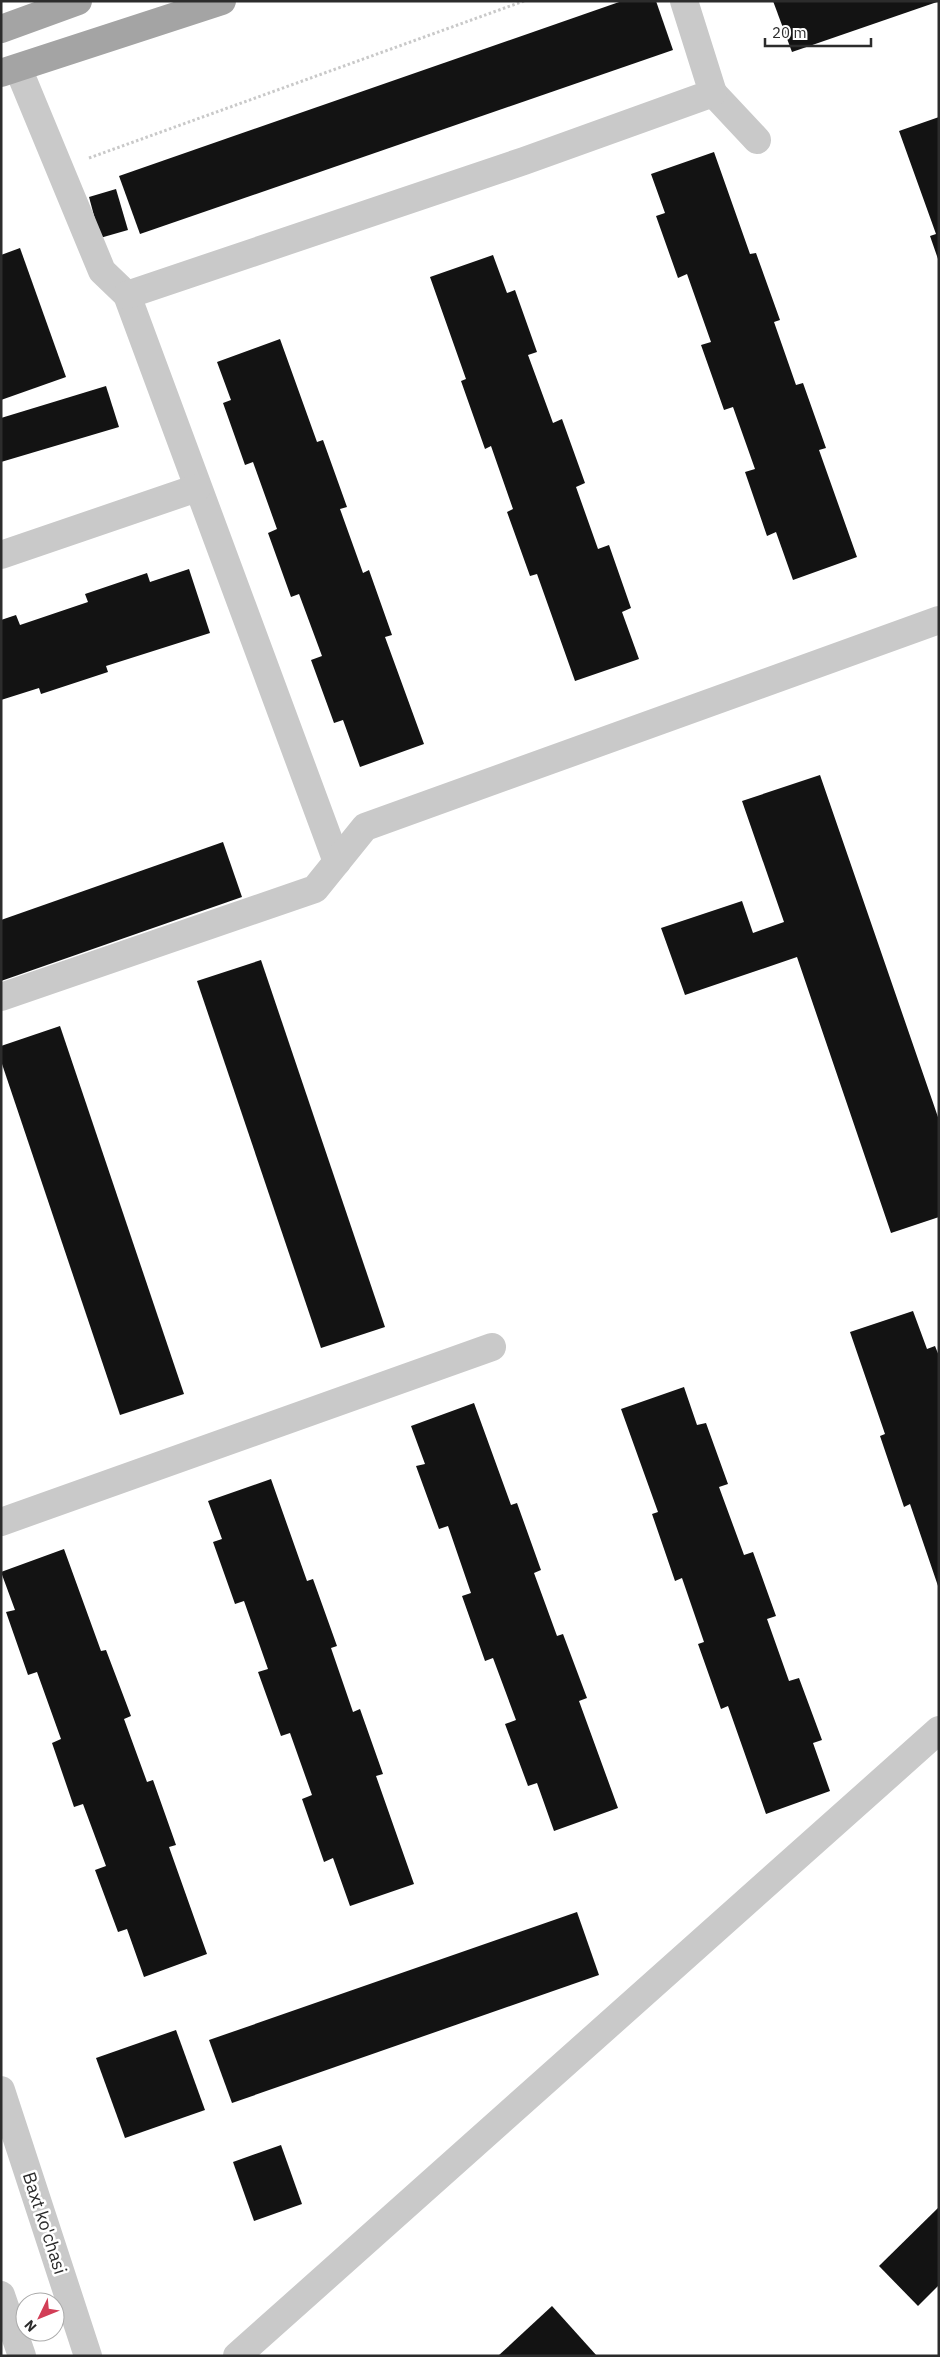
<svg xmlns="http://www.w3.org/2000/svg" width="940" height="2357" font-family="'IBM Plex Sans',sans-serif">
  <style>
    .building { fill: #131313 }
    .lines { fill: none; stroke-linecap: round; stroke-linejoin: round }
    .path { stroke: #c9c9c9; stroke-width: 3; stroke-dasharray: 2.5 2.5; stroke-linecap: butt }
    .minor { stroke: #c9c9c9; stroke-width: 28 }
    .major { stroke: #a4a4a4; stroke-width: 28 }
    .labels { text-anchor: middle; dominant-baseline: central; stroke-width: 5; stroke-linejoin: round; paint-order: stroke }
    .street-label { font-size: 18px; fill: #2c2c2c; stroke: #fff }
  </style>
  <rect width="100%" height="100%" fill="#fff"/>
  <!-- building -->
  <g class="building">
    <polygon points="622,1 656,1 673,50 140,234 119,176"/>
    <polygon points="773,1 937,1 937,2 792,52"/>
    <polygon points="939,117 939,259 938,259 930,236 936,234 899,131"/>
    <polygon points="714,152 750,254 756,253 780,320 774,322 796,385 803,383 826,448 819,450 857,557 793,580 776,532 767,536 745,472 755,469 733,407 724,410 701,345 711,342 687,274 678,278 656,216 665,213 651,174"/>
    <polygon points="116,189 128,230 100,238 89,197"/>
    <polygon points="20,248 66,377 1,400 1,255"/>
    <polygon points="493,255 507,293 515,290 537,352 528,355 553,423 562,419 585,483 576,487 598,549 609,545 631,608 622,612 639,659 575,681 537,574 530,576 507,512 513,509 491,446 485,449 461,381 466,379 430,277"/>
    <polygon points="280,339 317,442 323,440 347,507 340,509 363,573 369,570 392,635 385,637 424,744 360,767 343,720 334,723 311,660 322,656 299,594 291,597 268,533 277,529 253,462 245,465 223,403 231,400 217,362"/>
    <polygon points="106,386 119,427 1,462 1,418"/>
    <polygon points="189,569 210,633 106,666 108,672 41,694 39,688 1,700 1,620 16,615 20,625 88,602 85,594 147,573 150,582"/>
    <polygon points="820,775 939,1120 939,1217 891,1233 797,957 685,995 661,928 742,901 753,933 784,922 742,801"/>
    <polygon points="223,842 242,897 1,981 1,920"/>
    <polygon points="261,960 385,1327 321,1348 197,981"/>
    <polygon points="60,1026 184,1394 120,1415 1,1061 1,1046"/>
    <polygon points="913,1311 927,1349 935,1346 939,1356 938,1586 910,1504 904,1507 880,1436 885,1434 850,1332"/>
    <polygon points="684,1387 697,1425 706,1423 728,1484 719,1487 744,1555 753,1552 776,1616 767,1619 789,1681 799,1678 822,1740 813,1743 830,1791 766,1814 728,1706 721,1709 698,1644 704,1642 682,1578 675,1581 652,1514 658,1512 621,1409"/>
    <polygon points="474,1403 511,1505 517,1503 541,1570 534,1573 557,1636 563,1634 587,1698 579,1701 618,1808 554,1831 537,1783 528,1786 505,1724 516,1720 493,1658 485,1661 462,1596 471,1593 448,1526 439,1529 416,1466 425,1464 411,1426"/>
    <polygon points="271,1479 307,1581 313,1579 337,1646 331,1648 353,1712 360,1709 383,1774 376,1776 414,1884 350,1906 333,1858 324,1862 302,1799 312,1795 290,1733 281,1736 258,1672 268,1669 244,1601 235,1604 213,1542 222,1539 208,1501"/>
    <polygon points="64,1549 101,1651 106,1650 131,1716 124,1719 147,1782 153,1780 176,1845 169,1847 207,1954 144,1977 127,1929 118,1932 95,1870 106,1866 83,1804 74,1807 52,1743 61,1739 37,1672 28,1675 6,1612 15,1610 1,1572"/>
    <polygon points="577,1912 599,1975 232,2103 209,2040"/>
    <polygon points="176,2030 205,2110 125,2138 96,2058"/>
    <polygon points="281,2145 302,2204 254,2221 233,2162"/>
    <polygon points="939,2207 939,2285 918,2306 879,2266"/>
    <polygon points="552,2306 597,2356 498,2356"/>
  </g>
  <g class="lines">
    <!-- path -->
    <polyline class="path" points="89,158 524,1"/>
    <!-- minor -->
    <g class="minor">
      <polyline points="18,68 102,271 127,295 337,862"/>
      <polyline points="713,93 757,140"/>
      <polyline points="127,295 524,161 713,93 684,1"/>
      <polyline points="1,555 197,488"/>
      <polyline points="1,997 315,889 365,827 939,620"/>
      <polyline points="1,1522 492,1347"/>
      <polyline points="1,2090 88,2356"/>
      <polyline points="1,2295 22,2356"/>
      <polyline points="237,2356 939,1730"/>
    </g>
    <!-- major -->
    <g class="major">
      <polyline points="1,29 78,1"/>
      <polyline points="1,73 222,1"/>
    </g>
  </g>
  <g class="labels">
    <!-- street labels -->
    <g class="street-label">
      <text transform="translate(45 2223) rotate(72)">Baxt ko'chasi</text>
    </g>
  </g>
  <!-- border -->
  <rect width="940" height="2357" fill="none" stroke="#2c2c2c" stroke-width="5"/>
  <!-- north arrow -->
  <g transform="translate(40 2317) rotate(227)"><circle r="24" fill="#ffffff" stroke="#ababab"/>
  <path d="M0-4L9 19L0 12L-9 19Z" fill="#d23e57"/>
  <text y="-8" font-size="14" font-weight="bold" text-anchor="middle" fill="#2c2c2c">N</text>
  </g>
  <!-- scale -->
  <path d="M765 38v8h106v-8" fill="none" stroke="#2c2c2c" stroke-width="2.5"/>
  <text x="772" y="38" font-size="15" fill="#2c2c2c" stroke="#ffffff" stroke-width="4" paint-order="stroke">20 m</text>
</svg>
